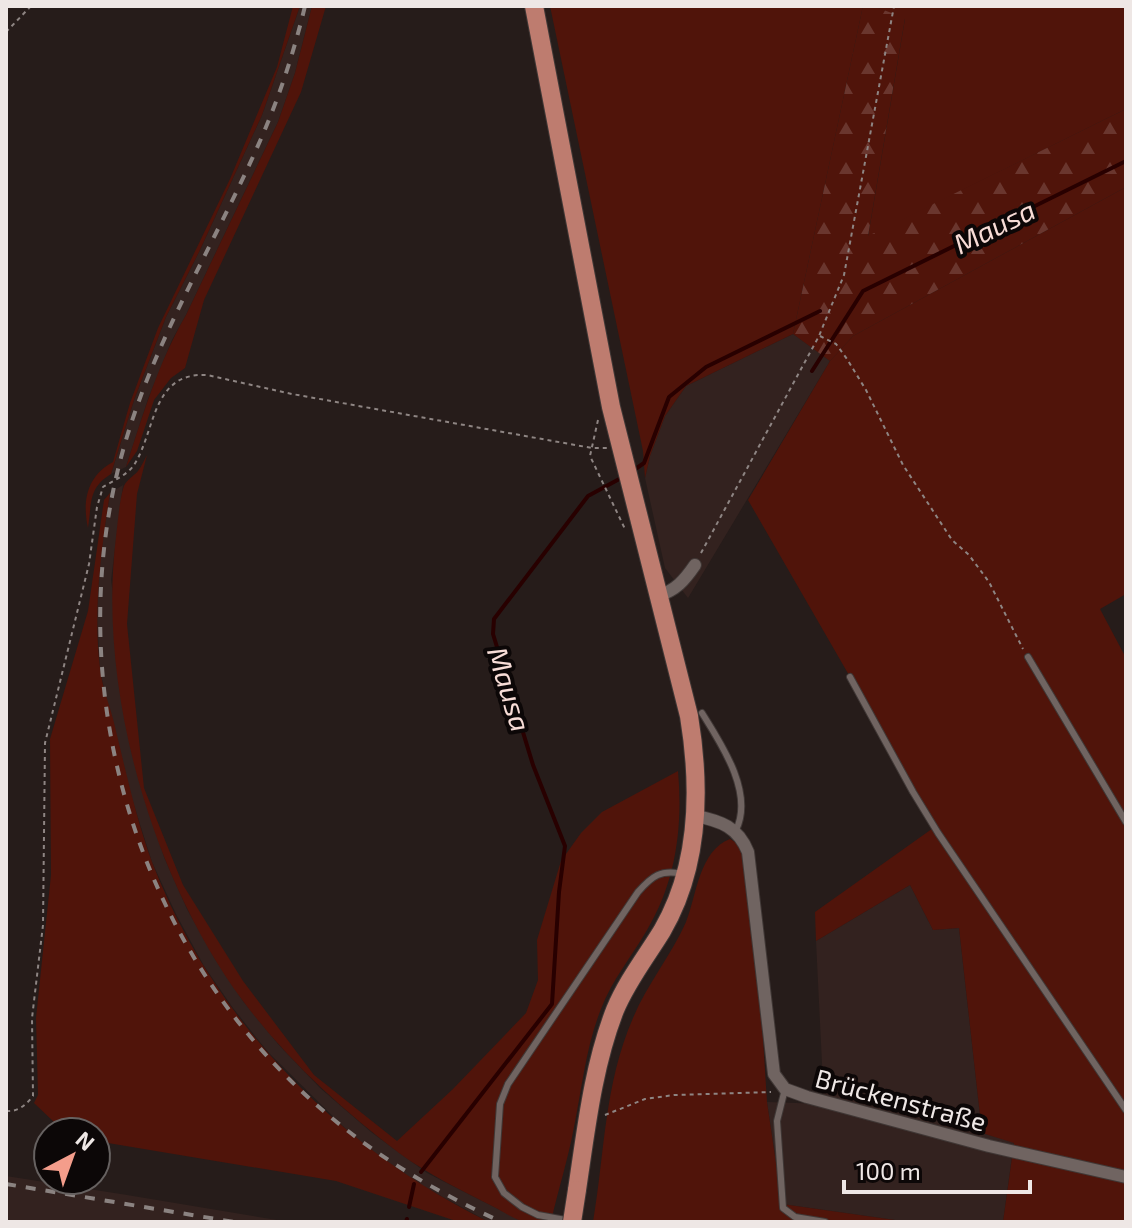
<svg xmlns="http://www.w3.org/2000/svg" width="1132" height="1228" font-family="'Exo 2',sans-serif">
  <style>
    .built { fill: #33221f }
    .green { fill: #50140a }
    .forest { fill: url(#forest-firs) }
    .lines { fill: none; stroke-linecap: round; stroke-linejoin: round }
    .stream { stroke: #280000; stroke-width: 4 }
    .service-casing { stroke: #403836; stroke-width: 8 }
    .minor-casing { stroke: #403836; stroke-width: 14 }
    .primary-casing { stroke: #403836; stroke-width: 20 }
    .path { stroke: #8e8583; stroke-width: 2; stroke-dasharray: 4 4; stroke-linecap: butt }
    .service { stroke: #706461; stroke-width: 6 }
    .minor { stroke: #706461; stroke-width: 12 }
    .primary { stroke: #be7c6f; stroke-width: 18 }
    .rail { stroke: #8b8381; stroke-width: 4; stroke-dasharray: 10 10; stroke-linecap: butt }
    .primary-bridge-casing { stroke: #403836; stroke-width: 20; stroke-linecap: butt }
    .primary-bridge { stroke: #be7c6f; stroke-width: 18 }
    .labels { text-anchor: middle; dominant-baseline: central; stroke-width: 8; stroke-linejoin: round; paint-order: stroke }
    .street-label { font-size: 26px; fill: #eee7e5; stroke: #0c0707 }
    .water-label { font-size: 28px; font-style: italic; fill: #f7dcd6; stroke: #0c0707 }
  </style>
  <defs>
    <pattern id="forest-firs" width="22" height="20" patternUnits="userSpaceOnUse" patternTransform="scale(2)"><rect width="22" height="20" fill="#50140a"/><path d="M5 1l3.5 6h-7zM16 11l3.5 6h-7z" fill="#6a362e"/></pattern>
  </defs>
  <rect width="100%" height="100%" fill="#261c1a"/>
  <!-- built -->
  <g class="built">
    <polygon points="300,6 312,6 295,73 278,122 186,315 172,340 148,399 126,467 111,474 134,400 166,317 199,252 262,115"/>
    <polygon points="793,334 830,361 688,598 665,568 645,478 650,456 665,416 686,386"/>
    <polygon points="123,485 111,580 138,774 164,857 187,909 215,959 243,1001 278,1044 320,1088 371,1132 427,1173 524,1222 489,1222 419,1184 361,1144 268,1052 233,1008 204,966 176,914 152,862 125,777 100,671 97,618 99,565 110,493"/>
    <polygon points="910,885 933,930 959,928 982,1133 1014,1142 1003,1222 909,1222 782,1204 767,1102 824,1104 816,941"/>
    <polygon points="6,1176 127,1195 289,1222 6,1222"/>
  </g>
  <!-- green -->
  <g class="green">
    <path d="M293,6H300L262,115L199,252L166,317L134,400L111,474C88,488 92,503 88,528C82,501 87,476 113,462L130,403L158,328L230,179L277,67Z"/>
    <path d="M312,6H326L301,92L204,300L185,368L171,378L154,400L137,451L126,467C143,415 158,363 186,315L278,122L295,73Z"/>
    <polygon points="550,6 863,6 793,334 686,386 665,416 650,456 645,478 643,451"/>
    <polygon points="873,6 1126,6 1126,109 868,237 905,19"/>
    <polygon points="1126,187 1126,594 1100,609 1126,658 1126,1222 1003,1222 1014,1143 982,1133 959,928 933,930 910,885 816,941 815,912 936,826 748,500 830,361 853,336"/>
    <path d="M147,455L137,494L127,624L144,788L183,885L243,981L314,1075L397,1141L453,1089L526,1013L538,980L537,940L561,861L581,833L602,812L678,771C683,826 676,882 647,930C632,956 612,980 601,1009C586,1046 582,1088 574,1127C568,1160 558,1190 551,1222C543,1222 534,1223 527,1222C516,1221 504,1212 494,1207C461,1190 429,1175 399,1153C341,1109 287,1060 243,1001C152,878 97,689 116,537C118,521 119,504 123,489C125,480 133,477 138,471C142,466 144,460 147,455Z"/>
    <path d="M110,493C101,551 93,609 100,668C102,688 111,708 115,727C126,772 136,818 152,862C212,1019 339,1149 489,1222H459L336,1181L96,1141V1132H66L67,1127L54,1122L34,1103L38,1095L36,1018L51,875L50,739L88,611L104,500Z"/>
    <path d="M730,839L740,845L752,865L767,1102L782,1204L909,1222H593C605,1152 604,1085 633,1018C647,984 671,956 686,922C697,894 699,851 730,839Z"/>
  </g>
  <!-- forest -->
  <polygon class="forest" points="863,6 873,6 905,18 868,236 1126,109 1126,187 853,336 830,361 793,334"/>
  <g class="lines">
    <!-- stream -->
    <g class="stream">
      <polyline points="812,371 863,291 1126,161"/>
      <polyline points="634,470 644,463 669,397 706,367 820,311"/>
      <polyline points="421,1172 552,1004 559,892 565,846 533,765 493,634 494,619 588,496 623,477"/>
      <polyline points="409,1207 414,1184"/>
      <polyline points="406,1222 407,1219"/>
    </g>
    <!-- service casing -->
    <g class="service-casing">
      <g id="service">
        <polyline points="1028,657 1126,822"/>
        <polyline points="850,677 913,792 938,833 1126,1110"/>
        <path d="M702,713C722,745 754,793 736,830"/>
        <polyline points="785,1089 777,1121 783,1208 795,1217 825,1222"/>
        <path d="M571,1221L538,1215L522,1207L504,1193L495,1177L500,1104L508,1084L638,892C652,876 661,869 683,874"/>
      </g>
    </g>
    <!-- minor casing -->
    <g class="minor-casing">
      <g id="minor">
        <path d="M658,596C676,590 684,581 695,565"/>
        <path d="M696,816C721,821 738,827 748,852L774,1074L785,1089L807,1097L989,1146L1126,1177"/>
      </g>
    </g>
    <!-- primary casing -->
    <g class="primary-casing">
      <path id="primary" d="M534,6L611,407L689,716C701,789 700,866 662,931C646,957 627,981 615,1010C593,1066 586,1130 577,1190"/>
    </g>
    <!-- path -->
    <g class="path">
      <polyline points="6,32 31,6"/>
      <polyline points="820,336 836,344 847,359 866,390 903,465 952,540 969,555 989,582 1023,649"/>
      <polyline points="598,420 590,456 625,529"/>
      <polyline points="701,553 819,336 844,275 894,6"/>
      <path d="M6,1111C18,1112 26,1105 33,1096L32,1018L43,925L45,743L89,564L97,507L103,487C113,481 127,475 134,465C156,431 151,372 207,375L292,394L592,448H607"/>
      <polyline points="605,1115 645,1099 674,1095 771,1092"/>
    </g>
    <!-- service -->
    <use href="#service" class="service"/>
    <!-- minor -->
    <use href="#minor" class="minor"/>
    <!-- primary -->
    <use href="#primary" class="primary"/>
    <!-- rail -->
    <g class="rail">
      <path d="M305,6C294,52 279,98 260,141C218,237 162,327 130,427C57,653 121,913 290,1080C351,1141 424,1187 502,1222"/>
      <polyline points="6,1184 234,1222"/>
    </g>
    <!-- primary-bridge casing -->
    <g class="primary-bridge-casing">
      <polyline id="primary-bridge" points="572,1222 577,1190"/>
    </g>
    <!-- primary-bridge -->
    <use href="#primary-bridge" class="primary-bridge"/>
  </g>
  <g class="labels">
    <!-- street labels -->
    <g class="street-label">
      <text transform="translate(901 1099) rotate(15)">Brückenstraße</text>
    </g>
    <!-- water labels -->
    <g class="water-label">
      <text transform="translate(994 226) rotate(-26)">Mausa</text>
      <text transform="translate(510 689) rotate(73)">Mausa</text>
    </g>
  </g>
  <!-- border -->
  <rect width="1132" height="1228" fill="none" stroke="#eee7e5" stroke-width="16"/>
  <!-- north arrow -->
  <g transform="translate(72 1156) rotate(41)"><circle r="38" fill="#0c0707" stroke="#666160" stroke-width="2"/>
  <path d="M0-6L14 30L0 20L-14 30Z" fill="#f49d8b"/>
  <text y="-12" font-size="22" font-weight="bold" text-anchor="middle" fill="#eee7e5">N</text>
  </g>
  <!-- scale -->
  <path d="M844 1180v12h186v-12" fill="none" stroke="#eee7e5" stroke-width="4"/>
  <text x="856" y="1180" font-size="24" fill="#eee7e5" stroke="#0c0707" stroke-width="6" paint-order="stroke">100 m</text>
</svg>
